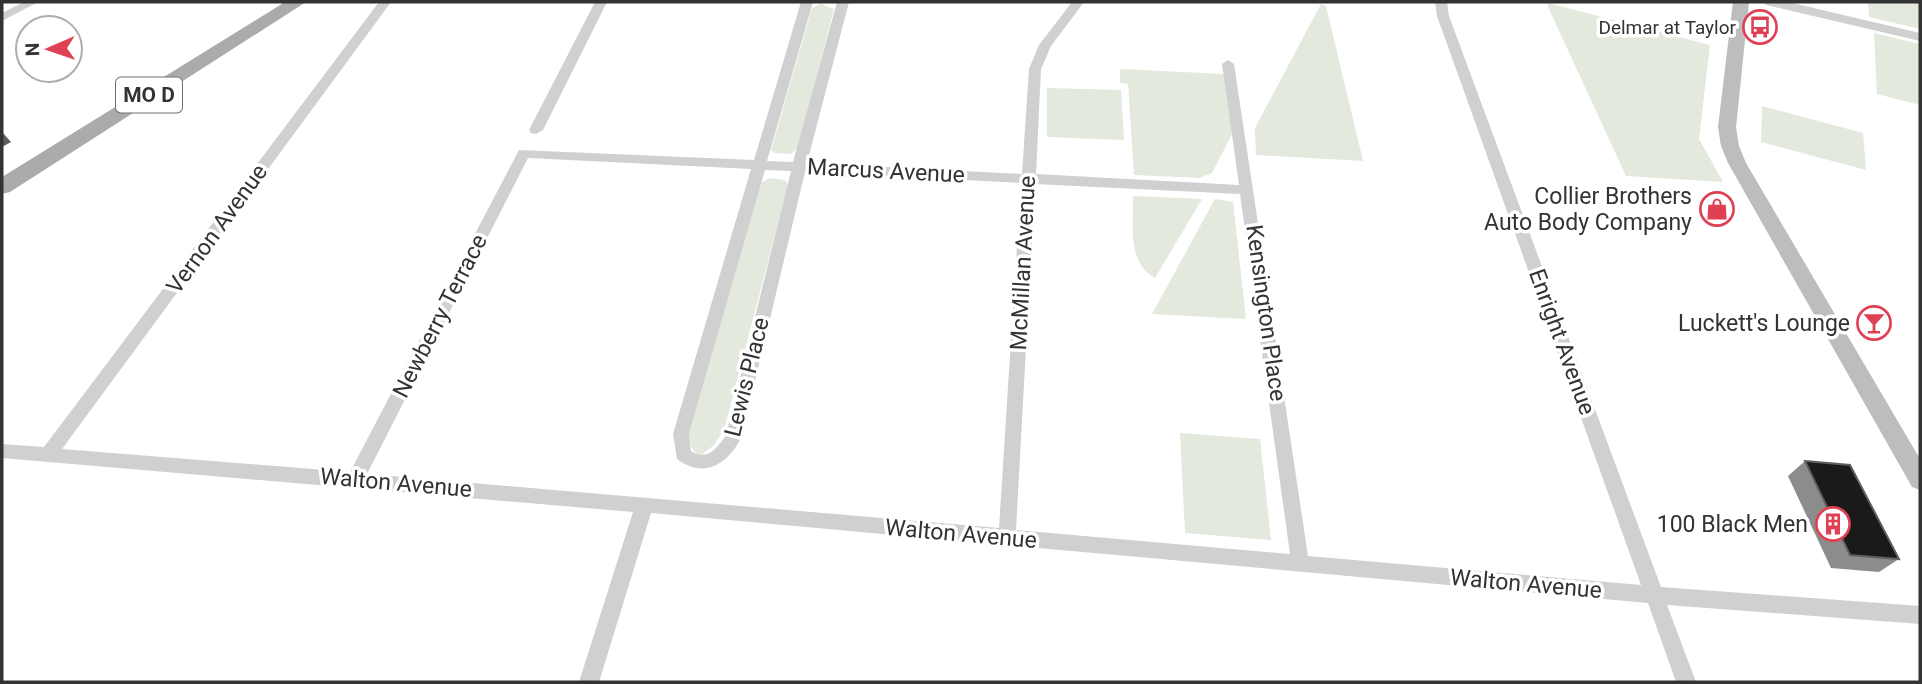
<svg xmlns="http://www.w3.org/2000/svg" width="1922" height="684" font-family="Roboto,sans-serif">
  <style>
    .green { fill: #e3e9dc }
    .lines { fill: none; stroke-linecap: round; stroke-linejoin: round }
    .minor { fill: #d0d0d0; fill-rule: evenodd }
    .tertiary { fill: #d0d0d0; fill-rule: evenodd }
    .secondary { fill: #bdbdbd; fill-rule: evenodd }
    .primary { fill: #ababab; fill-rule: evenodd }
    .wall { fill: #8c8c8c }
    .shaded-wall { fill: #5f5f5f }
    .building { fill: #1a1a1a; stroke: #5f5f5f; stroke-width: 2 }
    .labels { text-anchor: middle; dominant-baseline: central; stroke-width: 7; stroke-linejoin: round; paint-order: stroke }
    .far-poi-label { font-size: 19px; fill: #333; stroke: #fff; text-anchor: end }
    .shield { fill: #fff; stroke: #707070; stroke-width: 2 }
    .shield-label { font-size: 21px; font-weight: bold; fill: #333 }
    .street-label { font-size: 23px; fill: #333; stroke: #fff }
    .poi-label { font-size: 23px; fill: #333; stroke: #fff; text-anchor: end }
  </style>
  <rect width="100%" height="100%" fill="#fff"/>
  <!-- green -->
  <g class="green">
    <polygon points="1868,2 1920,2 1920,29 1869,17"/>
    <polygon points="1548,3 1710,45 1699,139 1723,182 1626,176 1548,7"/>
    <polygon points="821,4 834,9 798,147 791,154 774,153 771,150 812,8"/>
    <polygon points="1321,4 1326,6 1363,161 1256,155 1255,128"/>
    <polygon points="1874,33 1920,44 1920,105 1877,94"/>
    <polygon points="1120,69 1224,74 1232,134 1212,173 1199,178 1134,175 1128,84 1120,83"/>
    <polygon points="1047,88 1121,90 1124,140 1047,137"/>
    <polygon points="1762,106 1863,133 1866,170 1761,142"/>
    <polygon points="770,178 785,180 788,185 724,430 714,445 699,457 691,447 689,434 761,183"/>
    <path d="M1133,196L1202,199L1155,278C1126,262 1134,224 1133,196Z"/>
    <polygon points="1215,199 1233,202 1246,319 1152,314"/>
    <polygon points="1180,433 1260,439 1271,540 1185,533"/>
  </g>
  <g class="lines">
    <!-- minor -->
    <g class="minor">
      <polygon points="24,2 38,2 2,21 2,13"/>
      <path d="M379,2H391L62,449L350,472L519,150L754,160L801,2H813L767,161L793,162L837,2H849L807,163L1022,174L1029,69L1039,45L1072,2H1084L1051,46L1041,69L1036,174L1239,185L1222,64L1228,60L1234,64L1308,556L1641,585L1437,16L1435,2H1447L1449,16L1661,587L1920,606V624L1667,605L1696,682H1676L1648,603L651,513L599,682H579L633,512L2,458V444L44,447ZM528,158L751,169L673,434L677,459C705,480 729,463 742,436L805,172L1021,183L999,528L367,474ZM765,170L791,171L726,435C718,448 706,462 691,451L689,434ZM1035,184L1240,194L1290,554L1016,530Z"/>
      <polygon points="595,2 607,2 543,130 536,134 531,133 529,130"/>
    </g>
    <!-- tertiary -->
    <polygon class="tertiary" points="1764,2 1788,2 1920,33 1920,41 1766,5"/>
    <!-- secondary -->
    <polygon class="secondary" points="1733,2 1749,2 1736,127 1739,146 1746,163 1920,459 1920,490 1912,487 1728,163 1721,146 1718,127"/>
    <!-- primary -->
    <polygon class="primary" points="285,2 306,2 10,192 2,194 2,177"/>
  </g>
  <!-- wall -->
  <polygon class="wall" points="1805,461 1899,559 1879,572 1831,568 1788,476"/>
  <!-- shaded-wall -->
  <polygon class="shaded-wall" points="2,132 11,142 2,147"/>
  <!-- building -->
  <polygon class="building" points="1805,461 1850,465 1899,559 1850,555"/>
  <!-- icons -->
  <defs>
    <g id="bus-ring" transform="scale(1.75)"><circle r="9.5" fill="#fff" stroke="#df4053" stroke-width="1.5"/><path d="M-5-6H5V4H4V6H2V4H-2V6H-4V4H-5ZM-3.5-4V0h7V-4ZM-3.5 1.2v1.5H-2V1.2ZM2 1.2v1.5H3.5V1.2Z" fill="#df4053"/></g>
    <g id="shop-ring" transform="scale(1.75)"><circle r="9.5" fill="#fff" stroke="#df4053" stroke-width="1.5"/><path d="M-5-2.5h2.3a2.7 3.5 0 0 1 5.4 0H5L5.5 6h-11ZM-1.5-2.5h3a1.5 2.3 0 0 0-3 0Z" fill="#df4053"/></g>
    <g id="bar-ring" transform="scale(1.75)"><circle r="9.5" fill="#fff" stroke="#df4053" stroke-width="1.5"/><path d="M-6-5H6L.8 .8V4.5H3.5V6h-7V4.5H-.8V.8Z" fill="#df4053"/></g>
    <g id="building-ring" transform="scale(1.75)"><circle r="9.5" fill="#fff" stroke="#df4053" stroke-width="1.5"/><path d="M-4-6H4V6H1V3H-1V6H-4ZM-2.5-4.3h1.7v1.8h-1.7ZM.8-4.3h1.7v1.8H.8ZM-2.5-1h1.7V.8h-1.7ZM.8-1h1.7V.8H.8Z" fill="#df4053"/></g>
  </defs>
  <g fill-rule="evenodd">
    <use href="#bus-ring" x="1760" y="27"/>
    <use href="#shop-ring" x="1717" y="209"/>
    <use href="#bar-ring" x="1874" y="323"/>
    <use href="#building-ring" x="1833" y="524"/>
  </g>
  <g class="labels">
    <!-- far-poi labels -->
    <g class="far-poi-label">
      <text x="1736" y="27">Delmar at Taylor</text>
    </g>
    <!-- shield labels -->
    <rect class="shield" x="116" y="77.5" width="66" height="35" rx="5"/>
    <g class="shield-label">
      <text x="149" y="95">MO D</text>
    </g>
    <!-- street labels -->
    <g class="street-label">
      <text transform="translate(886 171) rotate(3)">Marcus Avenue</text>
      <text transform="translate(217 229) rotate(-54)">Vernon Avenue</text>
      <text transform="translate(1023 263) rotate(-87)">McMillan Avenue</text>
      <text transform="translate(1266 313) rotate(82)">Kensington Place</text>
      <text transform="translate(440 316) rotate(-63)">Newberry Terrace</text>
      <text transform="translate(1562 342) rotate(70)">Enright Avenue</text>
      <text transform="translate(747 377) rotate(-76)">Lewis Place</text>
      <text transform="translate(396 483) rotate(5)">Walton Avenue</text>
      <text transform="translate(961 534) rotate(5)">Walton Avenue</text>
      <text transform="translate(1526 584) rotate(5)">Walton Avenue</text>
    </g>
    <!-- poi labels -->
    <g class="poi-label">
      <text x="1692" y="196">Collier Brothers<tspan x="1692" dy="26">Auto Body Company</tspan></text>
      <text x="1850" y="323">Luckett's Lounge</text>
      <text x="1808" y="524">100 Black Men</text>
    </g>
  </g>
  <!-- border -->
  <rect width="1922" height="684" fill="none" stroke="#333333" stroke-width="7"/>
  <!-- north arrow -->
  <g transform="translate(49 49) rotate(268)"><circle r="33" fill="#ffffff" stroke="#adadad" stroke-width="2"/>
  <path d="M0-5L12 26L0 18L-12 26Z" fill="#df4053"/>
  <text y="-10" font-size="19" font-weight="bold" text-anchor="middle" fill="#333333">N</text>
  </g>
</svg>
